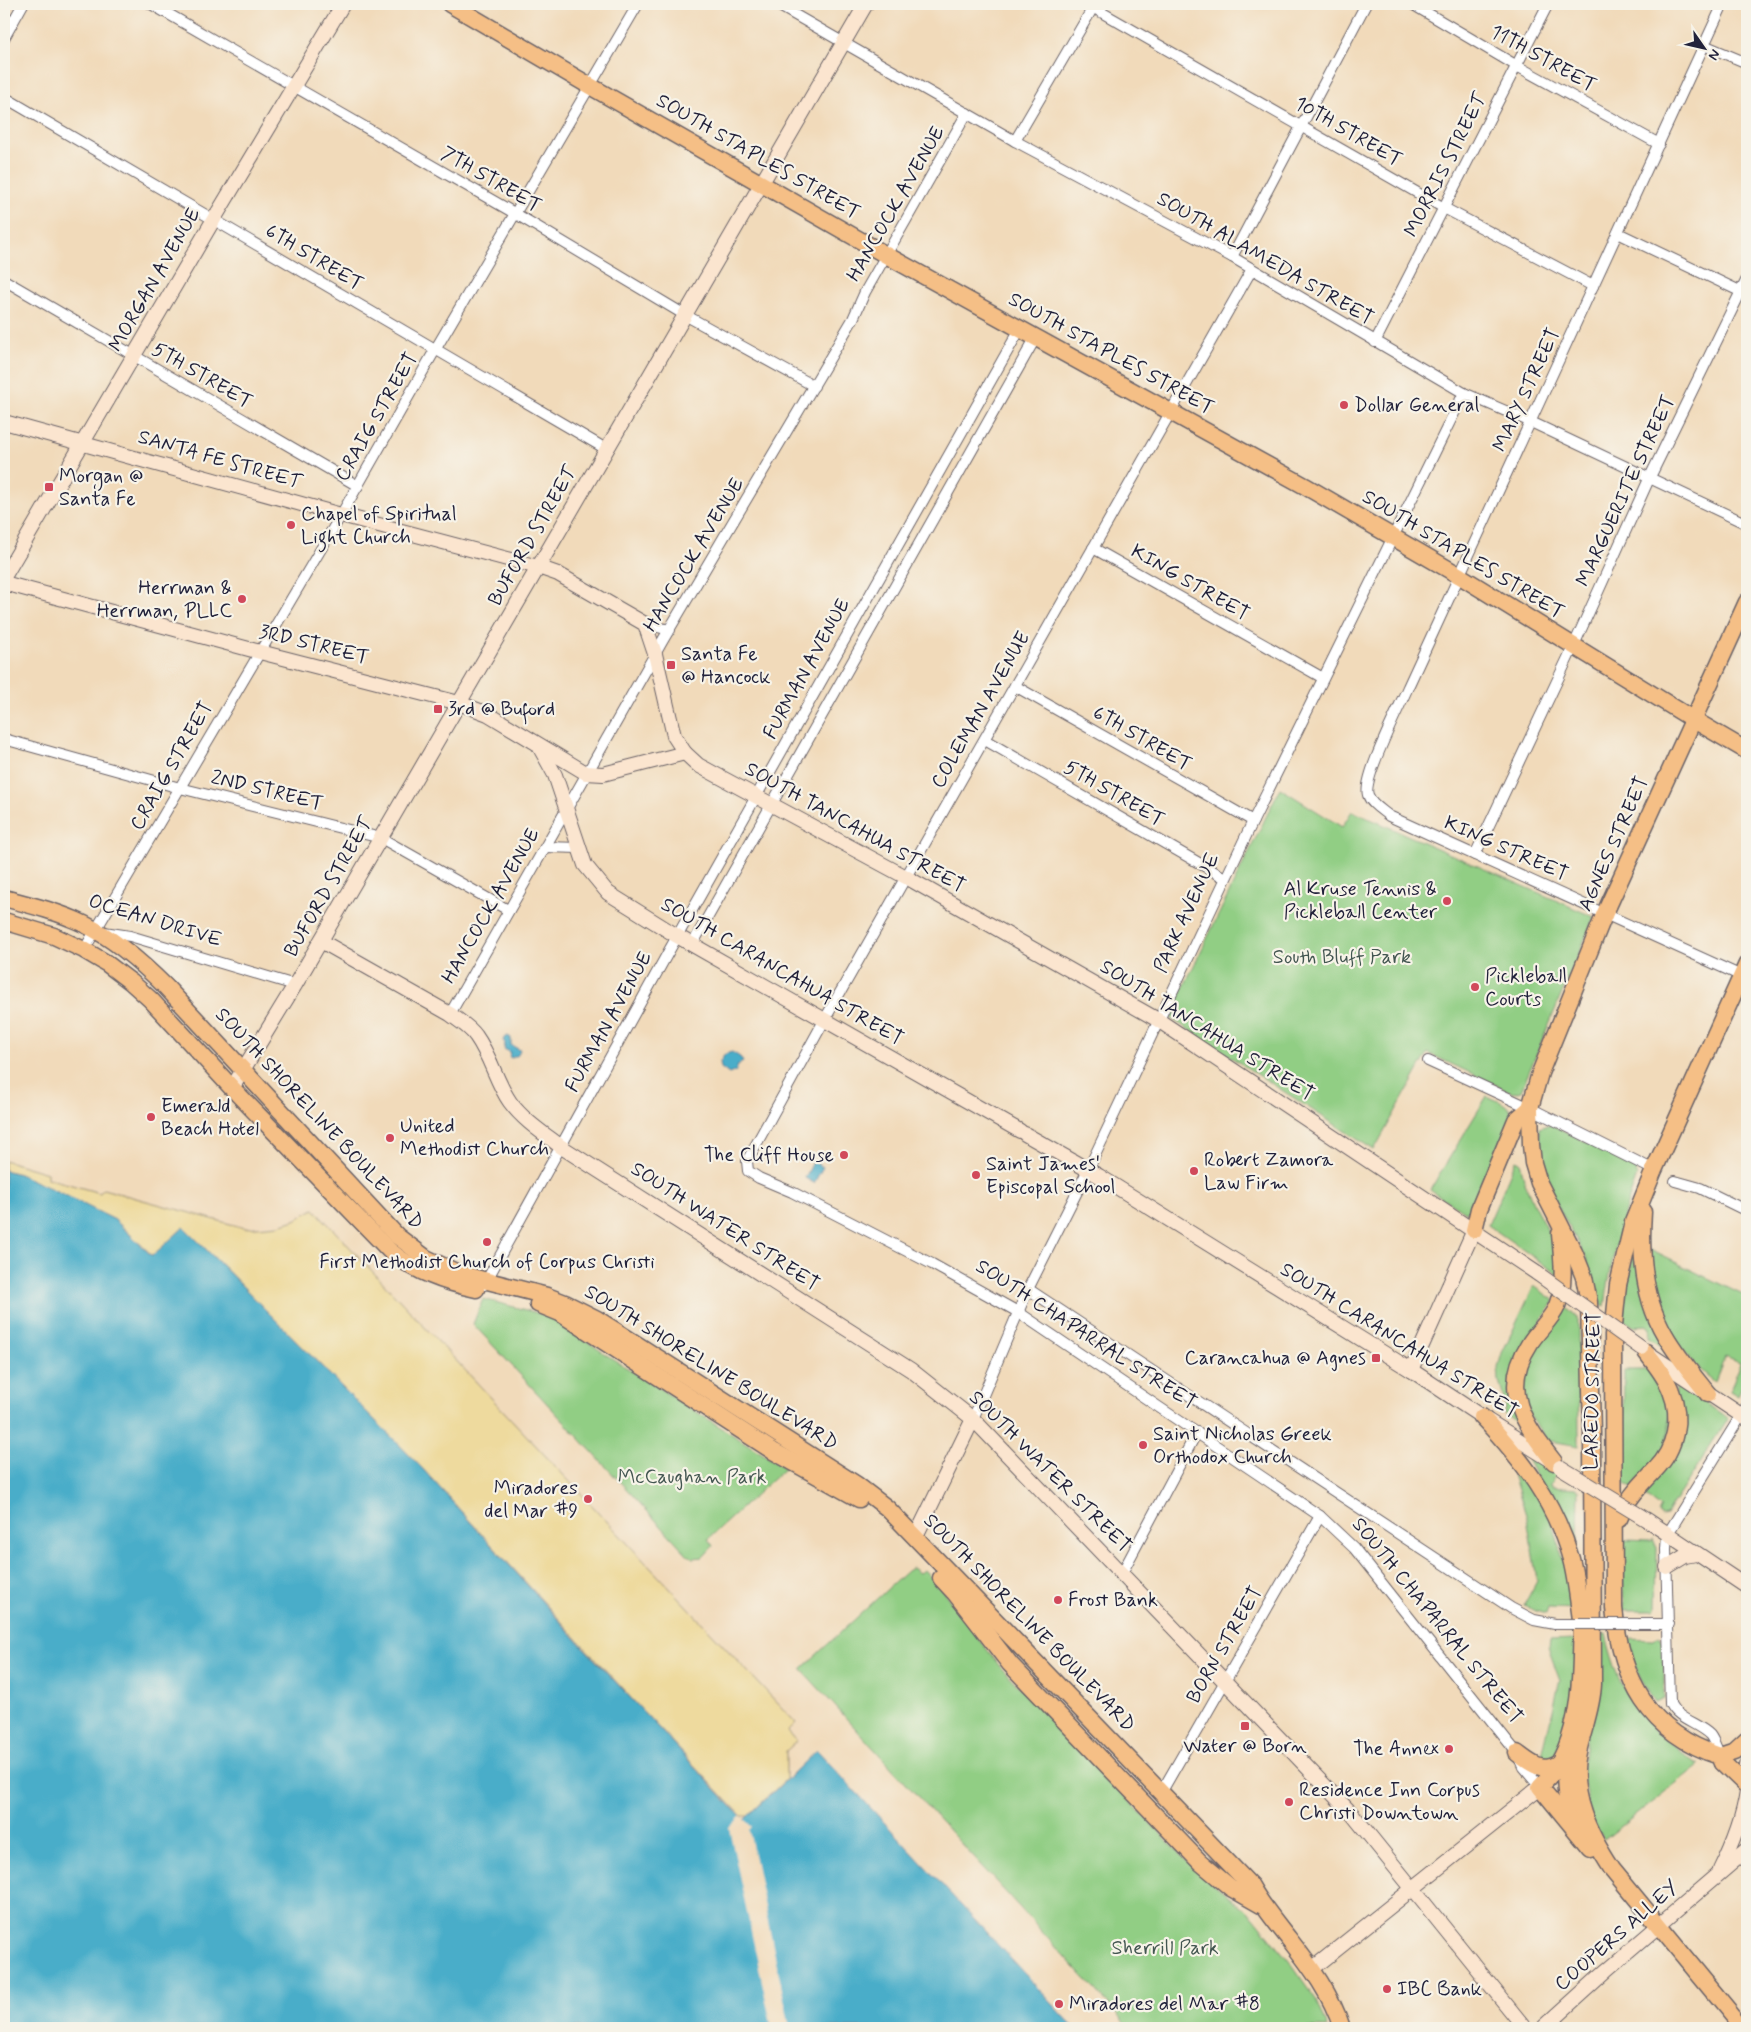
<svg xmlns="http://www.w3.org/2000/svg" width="1751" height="2032" font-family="Mynerve,sans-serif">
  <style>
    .green { fill: #91ce84; stroke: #5a7860 }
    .sand { fill: #eeda9e; stroke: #887e6c }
    .water { fill: #4aadc9; stroke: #366882 }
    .pier { fill: #f1daba }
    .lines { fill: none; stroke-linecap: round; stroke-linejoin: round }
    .street-casing { stroke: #6a6267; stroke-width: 12 }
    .secondary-casing { stroke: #6a6267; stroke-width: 16 }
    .primary-casing { stroke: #6a6267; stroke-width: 19 }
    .street { stroke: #fff; stroke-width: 10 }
    .secondary { stroke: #fbe5cf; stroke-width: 14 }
    .primary { stroke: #f5bf86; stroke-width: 16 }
    .street-bridge-casing { stroke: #6a6267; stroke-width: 12; stroke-linecap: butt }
    .secondary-bridge-casing { stroke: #6a6267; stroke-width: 16; stroke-linecap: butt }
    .street-bridge { stroke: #fff; stroke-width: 10 }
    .secondary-bridge { stroke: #fbe5cf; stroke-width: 14 }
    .poi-dot { fill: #d1495b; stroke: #f7f3e8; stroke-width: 2 }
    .labels { text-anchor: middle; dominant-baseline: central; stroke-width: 4.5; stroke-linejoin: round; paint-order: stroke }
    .street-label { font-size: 20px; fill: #22223b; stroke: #f7f3e8 }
    .poi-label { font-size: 20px; fill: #22223b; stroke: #f7f3e8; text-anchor: start }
    .park-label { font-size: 20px; fill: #435651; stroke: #f7f3e8 }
  </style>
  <rect width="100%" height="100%" fill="#f7f3e8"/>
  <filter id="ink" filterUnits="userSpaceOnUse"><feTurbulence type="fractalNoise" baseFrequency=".02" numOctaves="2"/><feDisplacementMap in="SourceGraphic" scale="10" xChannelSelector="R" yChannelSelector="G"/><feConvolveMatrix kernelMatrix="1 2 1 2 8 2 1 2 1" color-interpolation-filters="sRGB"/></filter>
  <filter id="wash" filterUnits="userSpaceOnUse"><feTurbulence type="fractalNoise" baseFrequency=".0096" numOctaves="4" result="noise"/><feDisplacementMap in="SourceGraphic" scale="20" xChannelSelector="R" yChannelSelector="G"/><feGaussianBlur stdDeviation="1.12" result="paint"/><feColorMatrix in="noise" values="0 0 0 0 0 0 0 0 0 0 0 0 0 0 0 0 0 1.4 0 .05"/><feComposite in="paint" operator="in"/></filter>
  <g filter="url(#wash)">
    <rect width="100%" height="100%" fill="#f1daba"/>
    <!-- green -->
    <g class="green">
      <polygon points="1280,788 1342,827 1352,811 1594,917 1521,1091 1513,1093 1428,1053 1374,1150 1169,1017"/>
      <path d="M1487,1096C1497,1101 1512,1104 1512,1118L1470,1211L1465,1212L1430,1190Z"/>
      <path d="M1550,1124L1636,1167L1637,1169L1635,1173L1637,1176C1621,1219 1611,1261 1605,1306L1597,1302L1586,1257L1552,1196L1544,1173L1539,1149V1128Z"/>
      <polygon points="1516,1160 1520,1162 1525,1183 1534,1205 1556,1246 1560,1276 1488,1225"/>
      <path d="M1648,1249L1747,1297V1377L1738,1396L1730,1391L1740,1363L1725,1357L1715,1382C1688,1361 1664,1332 1656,1298C1652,1282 1651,1265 1648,1249Z"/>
      <polygon points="1633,1255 1638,1255 1664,1348 1649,1337 1650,1328 1646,1325 1633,1326 1624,1320 1626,1293"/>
      <polygon points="1534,1286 1555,1301 1520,1353 1520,1426 1504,1414 1505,1402 1499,1382 1498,1367 1502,1353"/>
      <polygon points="483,1299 553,1317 605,1354 785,1468 708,1539 713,1546 703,1557 693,1558 688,1555 473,1324"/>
      <polygon points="1563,1306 1578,1317 1579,1446 1551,1441 1549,1443 1525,1411 1522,1397 1526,1361"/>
      <polygon points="1649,1367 1671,1399 1668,1445 1632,1488 1623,1483 1624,1370 1645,1370"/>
      <polygon points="1676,1384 1728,1418 1666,1515 1662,1516 1658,1514 1661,1508 1640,1492 1662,1470"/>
      <polygon points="1511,1456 1550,1513 1577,1609 1548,1608 1546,1614 1535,1611 1524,1605 1537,1581 1527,1518 1508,1459"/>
      <polygon points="1530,1458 1556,1475 1551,1484 1552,1486 1575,1488 1579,1490 1578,1543 1571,1544 1528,1461"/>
      <polygon points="1653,1539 1657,1548 1656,1608 1655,1610 1623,1610 1624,1540 1652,1541"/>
      <polygon points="912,1568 919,1573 924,1570 943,1591 1001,1668 1189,1863 1253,1916 1289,1961 1317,2001 1328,2028 1130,2028 801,1669 907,1571"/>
      <path d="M1599,1634H1605C1619,1699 1646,1729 1699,1765L1604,1840L1592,1823L1582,1773Z"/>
      <path d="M1658,1635L1664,1643V1698L1655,1702C1641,1682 1632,1662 1626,1638L1653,1639Z"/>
      <polygon points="1577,1639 1573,1715 1550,1763 1536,1761 1542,1755 1560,1680 1548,1648 1549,1640"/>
    </g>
    <!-- sand -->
    <polygon class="sand" points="4,1160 47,1173 47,1178 100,1193 103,1189 245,1228 279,1225 295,1220 314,1209 796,1723 788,1731 797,1741 786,1751 786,1779 748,1816 742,1816 641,1709 420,1466 184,1227 153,1256 115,1220 19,1174 4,1170"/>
    <!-- water -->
    <g class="water">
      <polygon points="508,1036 511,1038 511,1045 520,1050 518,1055 512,1058 509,1057 510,1052 504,1049 505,1043 503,1041 504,1038"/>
      <polygon points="732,1052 740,1057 743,1062 738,1065 736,1071 729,1074 721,1068 720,1062 725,1054"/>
      <polygon points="813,1162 823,1167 814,1183 805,1178"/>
      <polygon points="4,1170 19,1174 59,1192 115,1220 152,1256 184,1227 420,1466 584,1648 744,1820 817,1750 1075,2028 4,2028"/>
    </g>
    <!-- pier -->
    <polygon class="pier" points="741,1816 752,1827 749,1830 790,2028 772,2028 729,1828"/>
  </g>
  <g filter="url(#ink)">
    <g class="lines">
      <!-- street casing -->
      <g class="street-casing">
        <g id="street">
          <polyline points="151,4 516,214 685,315 814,386"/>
          <polyline points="776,4 1015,141 1232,257 1464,393 1531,422 1747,524"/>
          <polyline points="1087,4 1444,208 1593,286"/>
          <polyline points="1412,4 1517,66 1659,144"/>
          <path d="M1723,4L1408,687C1400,706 1362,779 1368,795C1371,804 1382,810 1389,816L1746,978"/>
          <polyline points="4,38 23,4"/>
          <polyline points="1704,45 1747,63"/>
          <polyline points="4,97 606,449"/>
          <polyline points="1015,141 1095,4"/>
          <polyline points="1618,233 1746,294"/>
          <polyline points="1232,257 1366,4"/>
          <polyline points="1252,269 825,1019 747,1161 748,1171 759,1178 792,1192 932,1264 1018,1312 1320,1516 1354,1548 1517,1753 1523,1767 1540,1787"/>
          <polyline points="4,280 358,486"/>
          <polyline points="1375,342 1548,4"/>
          <polyline points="1093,548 1323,678"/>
          <polyline points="645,624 670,630"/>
          <polyline points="1015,686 1253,821"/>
          <polyline points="4,739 180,788 381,838 508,910"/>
          <polyline points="985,740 1225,878"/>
          <polyline points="546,847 579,848"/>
          <polyline points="1475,855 1574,645 1649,479 1747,279"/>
          <polyline points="104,932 130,936 295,985"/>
          <polyline points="692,945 1036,337"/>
          <polyline points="84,950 341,515 435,350 638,4"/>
          <polyline points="450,1014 663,640 853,319 865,292 967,113"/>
          <polyline points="1428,1061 1530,1108 1654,1170"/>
          <polyline points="1675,1181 1700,1188 1747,1211"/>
          <polyline points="484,1285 670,949 1020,329"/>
          <polyline points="1028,1289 1511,1608 1534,1620 1555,1624"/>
          <polyline points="973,1419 1028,1289 1088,1170 1253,821 1464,393"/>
          <polyline points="1122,1573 1197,1432"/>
          <polyline points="1647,1624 1669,1624"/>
          <path d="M1720,1756C1717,1750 1714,1740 1710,1735C1698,1723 1678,1720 1670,1704L1666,1549L1667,1535L1747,1406"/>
          <polyline points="1162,1791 1320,1516"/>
        </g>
      </g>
      <!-- secondary casing -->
      <g class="secondary-casing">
        <g id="secondary">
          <polyline points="4,422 341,515 538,567 558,574 645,624 655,654 674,736 685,753 698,765 906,877 1158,1020 1538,1274"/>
          <polyline points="4,577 214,219 343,4"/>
          <polyline points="4,583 260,652 459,703 488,714 586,773 603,774 685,753"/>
          <polyline points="539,746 555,775 585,865 608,893 677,936 1020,1131"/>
          <path d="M321,941L450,1014C459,1021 470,1027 476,1036C491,1057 496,1082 510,1102C523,1120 543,1133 560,1146L911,1370L973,1419L1353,1815L1525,2028"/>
          <polyline points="232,1088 295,985 866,4"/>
          <polyline points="1025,1134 1099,1176 1411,1370 1482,1417 1551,1460"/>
          <polyline points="1648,1353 1747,1419"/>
          <polyline points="1411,1370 1474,1230"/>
          <polyline points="1647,1520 1747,1587"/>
          <polyline points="916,1536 973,1419"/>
          <polyline points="1667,1567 1685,1556 1696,1554"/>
          <polyline points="1747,1765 1747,1775"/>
          <path d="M1720,1870C1733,1844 1743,1819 1747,1791"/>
          <polyline points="1312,1969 1540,1787"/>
          <polyline points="1543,2028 1607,1970 1747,1850"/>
        </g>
      </g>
      <!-- primary casing -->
      <g class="primary-casing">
        <g id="primary">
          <polyline points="450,4 590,86 886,255 1305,486 1460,576 1694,720 1747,751"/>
          <path d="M4,898C31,905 59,912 84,924C115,939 142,963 166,987L397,1236L426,1258L460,1274L547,1296L565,1303L597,1319L857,1485L887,1508L1251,1886C1262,1906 1275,1921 1289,1939C1311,1967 1331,1994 1342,2028"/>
          <path d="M4,921L54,936L84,950L106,963L131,982L151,1000L232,1088L390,1251C416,1272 443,1282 476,1289"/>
          <path d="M1747,964L1654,1170L1633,1222L1618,1285L1613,1335L1614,1608C1621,1679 1648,1733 1720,1756L1723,1763L1747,1786"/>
          <path d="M1643,1212C1640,1254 1643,1298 1665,1335C1677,1356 1693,1375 1708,1394"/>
          <polyline points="1474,1230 1479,1209 1516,1120 1530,1108"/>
          <polyline points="538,1304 560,1313 773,1451 859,1499"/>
          <path d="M1482,1417C1522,1459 1555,1502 1571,1559C1576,1578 1578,1599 1581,1619"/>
          <path d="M1554,1462C1525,1425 1499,1390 1530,1343C1538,1330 1551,1320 1557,1306C1566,1282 1562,1258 1560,1234"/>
          <path d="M1619,1519C1627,1498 1641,1485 1655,1470C1676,1449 1682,1418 1671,1391C1666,1377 1655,1364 1646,1352"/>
          <polyline points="941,1578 955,1593 1010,1664 1200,1862 1231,1888 1261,1905"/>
          <path d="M1582,1610C1580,1668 1586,1744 1540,1787L1591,1849"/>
          <path d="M1517,1753C1529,1762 1542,1774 1557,1764"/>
          <polyline points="1720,1756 1735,1751 1747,1740"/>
          <path d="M1565,1761C1565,1783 1565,1803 1574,1823"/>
          <path d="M1743,2028L1612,1869C1589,1834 1569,1795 1578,1752C1583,1729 1592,1708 1593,1684L1592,1433L1589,1302L1584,1277L1574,1252L1539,1183L1533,1163L1531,1145L1530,1108L1540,1073L1605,913L1747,602"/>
        </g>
      </g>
      <!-- street -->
      <use href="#street" class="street"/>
      <!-- secondary -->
      <use href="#secondary" class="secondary"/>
      <!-- primary -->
      <use href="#primary" class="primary"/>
      <!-- street-bridge casing -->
      <g class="street-bridge-casing">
        <polyline id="street-bridge" points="1555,1624 1647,1624"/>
      </g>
      <!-- secondary-bridge casing -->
      <g class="secondary-bridge-casing">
        <g id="secondary-bridge">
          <polyline points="1538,1274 1641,1348"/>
          <polyline points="1560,1467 1647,1520"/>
        </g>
      </g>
      <!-- street-bridge -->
      <use href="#street-bridge" class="street-bridge"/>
      <!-- secondary-bridge -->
      <use href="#secondary-bridge" class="secondary-bridge"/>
    </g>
  </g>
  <!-- markers -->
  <g class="poi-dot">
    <circle cx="1344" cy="405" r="5"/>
    <rect x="44" y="482" width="10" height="10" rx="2.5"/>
    <circle cx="291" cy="525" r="5"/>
    <circle cx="242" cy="599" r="5"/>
    <rect x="666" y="660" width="10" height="10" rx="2.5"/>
    <rect x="433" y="704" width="10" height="10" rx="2.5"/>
    <circle cx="1447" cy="901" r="5"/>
    <circle cx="1475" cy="987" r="5"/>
    <circle cx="151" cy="1117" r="5"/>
    <circle cx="390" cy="1138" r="5"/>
    <circle cx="844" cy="1155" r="5"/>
    <circle cx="1194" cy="1171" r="5"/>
    <circle cx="976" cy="1175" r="5"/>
    <circle cx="487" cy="1242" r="5"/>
    <rect x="1371" y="1353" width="10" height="10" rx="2.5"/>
    <circle cx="1143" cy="1445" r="5"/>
    <circle cx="588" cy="1499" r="5"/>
    <circle cx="1058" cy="1600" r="5"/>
    <rect x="1240" y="1721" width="10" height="10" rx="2.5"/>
    <circle cx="1449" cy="1749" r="5"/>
    <circle cx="1289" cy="1802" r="5"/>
    <circle cx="1387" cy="1989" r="5"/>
    <circle cx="1059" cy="2004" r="5"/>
  </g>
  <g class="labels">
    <!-- street labels -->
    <g class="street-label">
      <text transform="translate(1543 59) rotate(29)">11TH STREET</text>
      <text transform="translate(1348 132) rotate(30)">10TH STREET</text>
      <text transform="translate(758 157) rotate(30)">SOUTH STAPLES STREET</text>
      <text transform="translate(1446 165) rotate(-63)">MORRIS STREET</text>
      <text transform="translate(491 180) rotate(30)">7TH STREET</text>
      <text transform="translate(896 204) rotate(-60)">HANCOCK AVENUE</text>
      <text transform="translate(314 258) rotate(31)">6TH STREET</text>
      <text transform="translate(1265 259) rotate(30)">SOUTH ALAMEDA STREET</text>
      <text transform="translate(155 280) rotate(-60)">MORGAN AVENUE</text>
      <text transform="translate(1111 354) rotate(29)">SOUTH STAPLES STREET</text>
      <text transform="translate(202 376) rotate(30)">5TH STREET</text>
      <text transform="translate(1527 390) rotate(-65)">MARY STREET</text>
      <text transform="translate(377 417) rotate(-60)">CRAIG STREET</text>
      <text transform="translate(220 460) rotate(16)">SANTA FE STREET</text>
      <text transform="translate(1626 491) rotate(-65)">MARGUERITE STREET</text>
      <text transform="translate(533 536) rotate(-60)">BUFORD STREET</text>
      <text transform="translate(694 555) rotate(-59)">HANCOCK AVENUE</text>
      <text transform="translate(1463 555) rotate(31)">SOUTH STAPLES STREET</text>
      <text transform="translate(1190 583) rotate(30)">KING STREET</text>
      <text transform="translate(314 645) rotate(14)">3RD STREET</text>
      <text transform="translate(807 669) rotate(-61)">FURMAN AVENUE</text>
      <text transform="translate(981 710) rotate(-60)">COLEMAN AVENUE</text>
      <text transform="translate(1142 739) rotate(30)">6TH STREET</text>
      <text transform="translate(172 766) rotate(-60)">CRAIG STREET</text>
      <text transform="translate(267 791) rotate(14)">2ND STREET</text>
      <text transform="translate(1114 794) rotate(30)">5TH STREET</text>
      <text transform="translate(855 828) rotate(29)">SOUTH TANCAHUA STREET</text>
      <text transform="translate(1614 844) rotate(-66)">AGNES STREET</text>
      <text transform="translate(1506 849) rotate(24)">KING STREET</text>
      <text transform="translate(329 887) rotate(-60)">BUFORD STREET</text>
      <text transform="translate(491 906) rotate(-60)">HANCOCK AVENUE</text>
      <text transform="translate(1187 913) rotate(-65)">PARK AVENUE</text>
      <text transform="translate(155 921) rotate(17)">OCEAN DRIVE</text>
      <text transform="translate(782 972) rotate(30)">SOUTH CARANCAHUA STREET</text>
      <text transform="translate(609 1022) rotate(-61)">FURMAN AVENUE</text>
      <text transform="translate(1207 1031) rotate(32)">SOUTH TANCAHUA STREET</text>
      <text transform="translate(319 1119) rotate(47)">SOUTH SHORELINE BOULEVARD</text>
      <text transform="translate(725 1227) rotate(33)">SOUTH WATER STREET</text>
      <text transform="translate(1086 1335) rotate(33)">SOUTH CHAPARRAL STREET</text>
      <text transform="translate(1399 1341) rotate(32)">SOUTH CARANCAHUA STREET</text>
      <text transform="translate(711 1368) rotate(32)">SOUTH SHORELINE BOULEVARD</text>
      <text transform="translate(1593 1391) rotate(-89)">LAREDO STREET</text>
      <text transform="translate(1050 1472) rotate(45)">SOUTH WATER STREET</text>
      <text transform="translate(1437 1621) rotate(51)">SOUTH CHAPARRAL STREET</text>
      <text transform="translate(1029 1623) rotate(46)">SOUTH SHORELINE BOULEVARD</text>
      <text transform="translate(1225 1645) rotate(-60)">BORN STREET</text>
      <text transform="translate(1617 1936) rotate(-41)">COOPERS ALLEY</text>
    </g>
    <!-- poi labels -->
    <g class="poi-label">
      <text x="1354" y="405">Dollar General</text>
      <text x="59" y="476">Morgan @<tspan x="59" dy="23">Santa Fe</tspan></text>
      <text x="301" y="514">Chapel of Spiritual<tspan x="301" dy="23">Light Church</tspan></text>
      <text x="232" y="588" text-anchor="end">Herrman &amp;<tspan x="232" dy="23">Herrman, PLLC</tspan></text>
      <text x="681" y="654">Santa Fe<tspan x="681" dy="23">@ Hancock</tspan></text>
      <text x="448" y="709">3rd @ Buford</text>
      <text x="1437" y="889" text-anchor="end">Al Kruse Tennis &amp;<tspan x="1437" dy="23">Pickleball Center</tspan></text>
      <text x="1485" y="976">Pickleball<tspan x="1485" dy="23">Courts</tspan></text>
      <text x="161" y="1106">Emerald<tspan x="161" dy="23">Beach Hotel</tspan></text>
      <text x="400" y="1126">United<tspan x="400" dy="23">Methodist Church</tspan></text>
      <text x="834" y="1155" text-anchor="end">The Cliff House</text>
      <text x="1204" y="1160">Robert Zamora<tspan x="1204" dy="23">Law Firm</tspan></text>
      <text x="986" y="1164">Saint James'<tspan x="986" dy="23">Episcopal School</tspan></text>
      <text x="487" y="1262" text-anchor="middle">First Methodist Church of Corpus Christi</text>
      <text x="1366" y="1358" text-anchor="end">Carancahua @ Agnes</text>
      <text x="1153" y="1434">Saint Nicholas Greek<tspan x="1153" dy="23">Orthodox Church</tspan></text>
      <text x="578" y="1488" text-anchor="end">Miradores<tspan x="578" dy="23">del Mar #9</tspan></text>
      <text x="1068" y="1600">Frost Bank</text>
      <text x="1245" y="1746" text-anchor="middle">Water @ Born</text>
      <text x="1439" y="1749" text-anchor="end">The Annex</text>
      <text x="1299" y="1790">Residence Inn Corpus<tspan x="1299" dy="23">Christi Downtown</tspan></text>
      <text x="1397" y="1989">IBC Bank</text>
      <text x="1069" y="2004">Miradores del Mar #8</text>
    </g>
    <!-- park labels -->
    <g class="park-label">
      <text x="1342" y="957">South Bluff Park</text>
      <text x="692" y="1477">McCaughan Park</text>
      <text x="1165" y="1948">Sherrill Park</text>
    </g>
  </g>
  <!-- margin -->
  <rect width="1751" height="2032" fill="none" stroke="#f7f3e8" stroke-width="20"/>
  <!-- north arrow -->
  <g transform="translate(1704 48) rotate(124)" stroke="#f7f3e8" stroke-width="4" paint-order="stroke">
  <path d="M0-4L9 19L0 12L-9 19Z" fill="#22223b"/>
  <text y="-8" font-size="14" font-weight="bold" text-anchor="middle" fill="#22223b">N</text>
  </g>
</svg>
